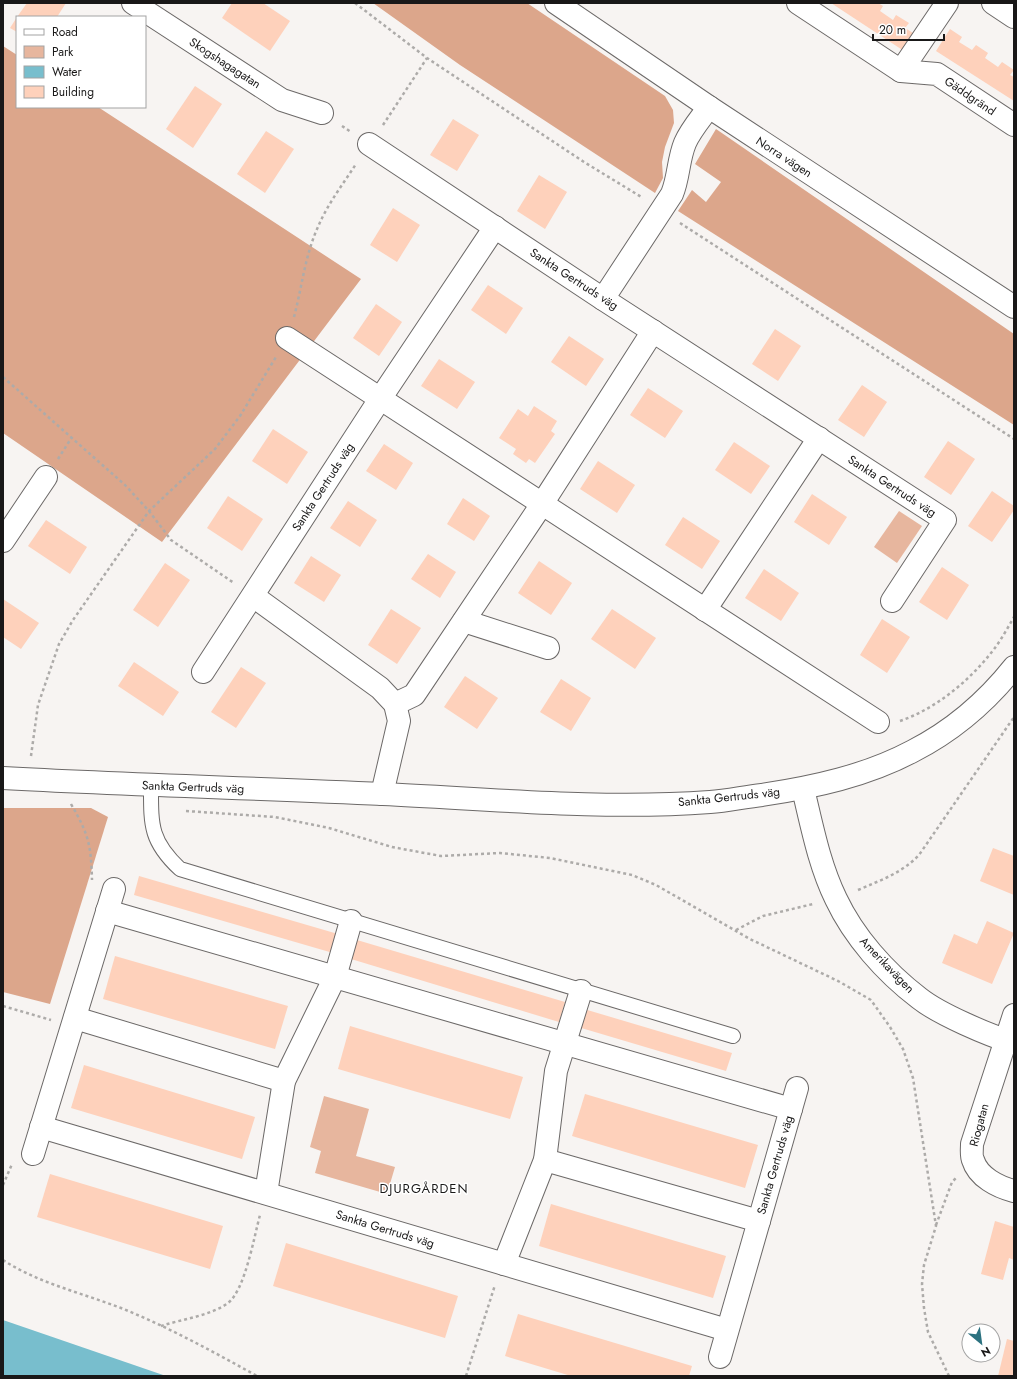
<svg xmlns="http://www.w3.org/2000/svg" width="1017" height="1379" font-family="Jost,sans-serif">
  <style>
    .green { fill: #e7b69e }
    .forest { fill: #dca68b }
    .water { fill: #78becd }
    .building { fill: #fed1bb }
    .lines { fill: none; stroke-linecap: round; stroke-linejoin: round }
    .service-casing { stroke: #6c6968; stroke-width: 16 }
    .minor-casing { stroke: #6c6968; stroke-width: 24 }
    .tertiary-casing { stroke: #6c6968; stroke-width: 24 }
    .path { stroke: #adaba9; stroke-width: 2.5; stroke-dasharray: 3 3; stroke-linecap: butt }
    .service { stroke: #fff; stroke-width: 14 }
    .minor { stroke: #fff; stroke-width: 22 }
    .tertiary { stroke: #fff; stroke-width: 22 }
    .labels { text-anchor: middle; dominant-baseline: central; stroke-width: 3; stroke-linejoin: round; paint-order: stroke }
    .street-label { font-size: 12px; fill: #191818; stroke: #fff }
    .neighbourhood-label { font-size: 13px; letter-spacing: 1px; fill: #191818; stroke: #fff }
  </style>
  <rect width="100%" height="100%" fill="#f7f4f2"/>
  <!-- green -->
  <g class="green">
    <polygon points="899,511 922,526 897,563 874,547"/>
    <polygon points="324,1096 369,1109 356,1156 395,1167 387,1194 315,1173 321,1151 310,1147"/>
  </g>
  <!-- forest -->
  <g class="forest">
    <polygon points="373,3 527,3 665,96 673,110 674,123 665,147 662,162 663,178 655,193 460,65"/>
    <polygon points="3,46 17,55 17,107 98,107 361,279 162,542 3,433"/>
    <polygon points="716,129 1014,334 1014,425 678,211 692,190 706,202 721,182 695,164"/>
    <polygon points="3,808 91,808 108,817 50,1004 3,992"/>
  </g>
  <!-- water -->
  <polygon class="water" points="3,1320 166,1376 3,1376"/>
  <!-- building -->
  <g class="building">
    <polygon points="27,3 66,3 57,17 17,17"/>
    <polygon points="232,3 263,3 290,21 270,51 222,18"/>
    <polygon points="831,3 878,3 883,6 880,11 893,20 896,15 909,23 905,28 918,36 907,53"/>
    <polygon points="17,17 17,32 10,28"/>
    <polygon points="950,29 962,37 959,42 972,50 976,45 988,53 985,58 998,67 1002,62 1014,70 1010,75 1014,77 1014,101 936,51"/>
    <polygon points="195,86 222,104 193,148 166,129"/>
    <polygon points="453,119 479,135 457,171 430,155"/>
    <polygon points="266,131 294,149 265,193 237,174"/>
    <polygon points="539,175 567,192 545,229 517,211"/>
    <polygon points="393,208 420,225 397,262 370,245"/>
    <polygon points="488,285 523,308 506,334 471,310"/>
    <polygon points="376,304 402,322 379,356 353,338"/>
    <polygon points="775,329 801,346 778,381 752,364"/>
    <polygon points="569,336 604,359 586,386 551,362"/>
    <polygon points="439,359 475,382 457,409 421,386"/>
    <polygon points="862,385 887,402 864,437 838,420"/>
    <polygon points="648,388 683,411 665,438 630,415"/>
    <polygon points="534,406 557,421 551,431 555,434 535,463 529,459 526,463 513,454 516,449 499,438 518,409 528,416"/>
    <polygon points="273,429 308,452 287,484 252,461"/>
    <polygon points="948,441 975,459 951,495 924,477"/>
    <polygon points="734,442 770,466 751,494 715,470"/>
    <polygon points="384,444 413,463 396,490 366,471"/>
    <polygon points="598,461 635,485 617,513 580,489"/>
    <polygon points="992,491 1014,506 1014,510 992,542 968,526"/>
    <polygon points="812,494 847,517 829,545 794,522"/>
    <polygon points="228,496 263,519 242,551 207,528"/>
    <polygon points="463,498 490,516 474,541 447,524"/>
    <polygon points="348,501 377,520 360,547 330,528"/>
    <polygon points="683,517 720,541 702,569 665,545"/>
    <polygon points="46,520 87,547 70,574 28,546"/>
    <polygon points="428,554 456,572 440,598 411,579"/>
    <polygon points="311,556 341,575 324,602 294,583"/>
    <polygon points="539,561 572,583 551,615 518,593"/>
    <polygon points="165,563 190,580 158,627 133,610"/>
    <polygon points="942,567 969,585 947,620 919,602"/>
    <polygon points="764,569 799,593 781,621 745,598"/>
    <polygon points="3,599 39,623 21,649 3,637"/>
    <polygon points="391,609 421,628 397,664 368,645"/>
    <polygon points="612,609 656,638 635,669 591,639"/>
    <polygon points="882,619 910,637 887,673 860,655"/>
    <polygon points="134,662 179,692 163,716 118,686"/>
    <polygon points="241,667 266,683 236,728 211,712"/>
    <polygon points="465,676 498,698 477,729 444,707"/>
    <polygon points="561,679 591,698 571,731 540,712"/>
    <polygon points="993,848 1014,856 1014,895 980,881"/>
    <polygon points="139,876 338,934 333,953 134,895"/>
    <polygon points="987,921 1014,933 992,984 942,963 954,934 977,944"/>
    <polygon points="357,940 565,1002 559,1022 351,959"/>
    <polygon points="115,956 288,1006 275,1049 103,999"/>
    <polygon points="584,1009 732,1053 726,1071 578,1027"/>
    <polygon points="350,1026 523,1077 510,1119 338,1069"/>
    <polygon points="84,1065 255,1117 242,1159 71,1108"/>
    <polygon points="585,1094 758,1145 745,1188 572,1136"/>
    <polygon points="50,1174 223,1226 210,1269 37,1217"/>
    <polygon points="551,1204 726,1256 713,1298 539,1246"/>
    <polygon points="995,1221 1014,1227 1014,1260 1009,1258 1003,1280 981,1274"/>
    <polygon points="286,1243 458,1296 445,1338 273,1286"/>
    <polygon points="518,1314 692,1366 689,1376 571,1376 505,1356"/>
    <polygon points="1007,1339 1014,1341 1014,1376 998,1376"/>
  </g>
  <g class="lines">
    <!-- service casing -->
    <g class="service-casing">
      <path id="service" d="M151,786C151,825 150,841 180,869L733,1036"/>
    </g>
    <!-- minor casing -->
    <g class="minor-casing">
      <g id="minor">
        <polyline points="133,3 282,100 322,113"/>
        <polyline points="798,3 901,71 937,74 1014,125"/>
        <polyline points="993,3 1014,17"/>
        <polyline points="901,71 947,3"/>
        <polyline points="369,144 603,299 945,520 892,601"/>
        <path d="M603,299L672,194C679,177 678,160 685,143C690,131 701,118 709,107"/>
        <polyline points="287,338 878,722"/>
        <polyline points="3,541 46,477"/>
        <polyline points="253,596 380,688 395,704 399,721 382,794"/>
        <polyline points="705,610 819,438"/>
        <polyline points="464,621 548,648"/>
        <polyline points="203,672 380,399 495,227"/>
        <polyline points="395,704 414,695 542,504 653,331"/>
        <path d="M3,778C130,785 256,788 383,794C491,799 601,810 710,802C727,801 744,797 762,795C814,787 866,776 913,751C952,731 987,701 1014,667"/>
        <path d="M803,789C812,826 819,864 836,899C854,937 885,972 919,998C939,1014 988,1035 1014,1043"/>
        <polyline points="107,911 791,1109"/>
        <path d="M1014,1015L972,1144C972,1149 971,1156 973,1160C978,1177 998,1187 1014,1191"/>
        <polyline points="75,1018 284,1081"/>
        <polyline points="41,1127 727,1330"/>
        <polyline points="33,1154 114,889"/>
        <polyline points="545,1160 759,1221"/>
        <polyline points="266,1193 284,1081 335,977 351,921"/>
        <polyline points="504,1264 545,1160 556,1071 581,991"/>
        <polyline points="720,1357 797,1088"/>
      </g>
    </g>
    <!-- tertiary casing -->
    <g class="tertiary-casing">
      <polyline id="tertiary" points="556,3 709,107 1014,307"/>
    </g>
    <!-- path -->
    <g class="path">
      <polyline points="355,3 427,58 584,162 643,198"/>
      <polyline points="383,125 427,58"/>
      <polyline points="342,126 351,132"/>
      <polyline points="680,223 1014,439"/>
      <path d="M294,317C302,287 305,255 318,227C327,205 343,184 356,164"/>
      <polyline points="3,377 125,485 149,511 171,540 234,583"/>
      <polyline points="58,459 72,437"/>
      <path d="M900,721C935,709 968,682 991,653C1000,642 1007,629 1014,617"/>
      <polyline points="31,756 38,705 59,644 73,620 149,511 215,449 240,416 276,357"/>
      <path d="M71,804C89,835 91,845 92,880"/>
      <polyline points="186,811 275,817 329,828 392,847 441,856 500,853 550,858 632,875 656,885 750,939 838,981 871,1000 890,1027 903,1049 913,1078 936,1226 924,1265 922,1284 924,1308 928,1332 949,1376"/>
      <path d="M858,890C881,880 902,873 919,855L1014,717"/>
      <polyline points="736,930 763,916 813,904"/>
      <polyline points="3,1006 51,1020"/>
      <polyline points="3,1185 12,1164"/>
      <polyline points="936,1225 952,1182 956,1178"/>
      <path d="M3,1260C38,1283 82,1293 121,1308C168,1327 212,1351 257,1376"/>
      <path d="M161,1326C182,1319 210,1316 228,1303C245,1290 254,1237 260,1215"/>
      <polyline points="466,1376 495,1285"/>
    </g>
    <!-- service -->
    <use href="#service" class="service"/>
    <!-- minor -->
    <use href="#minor" class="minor"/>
    <!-- tertiary -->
    <use href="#tertiary" class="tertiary"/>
  </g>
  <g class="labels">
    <!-- street labels -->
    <g class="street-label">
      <text transform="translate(225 63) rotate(33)">Skogshagagatan</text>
      <text transform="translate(970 96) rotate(34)">Gäddgränd</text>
      <text transform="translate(784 157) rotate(33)">Norra vägen</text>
      <text transform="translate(574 279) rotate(33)">Sankta Gertruds väg</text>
      <text transform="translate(892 486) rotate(33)">Sankta Gertruds väg</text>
      <text transform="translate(323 487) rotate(-57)">Sankta Gertruds väg</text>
      <text transform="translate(193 787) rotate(2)">Sankta Gertruds väg</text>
      <text transform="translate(729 797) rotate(-6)">Sankta Gertruds väg</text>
      <text transform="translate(887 965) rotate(46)">Amerikavägen</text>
      <text transform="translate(979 1125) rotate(-75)">Riogatan</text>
      <text transform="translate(775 1165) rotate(-74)">Sankta Gertruds väg</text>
      <text transform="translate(385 1229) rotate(17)">Sankta Gertruds väg</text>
    </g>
    <!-- neighbourhood labels -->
    <g class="neighbourhood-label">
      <text x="424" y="1188">DJURGÅRDEN</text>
    </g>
  </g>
  <!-- border -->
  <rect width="1017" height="1379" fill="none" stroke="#191818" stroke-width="8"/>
  <!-- legend -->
  <rect x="16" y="16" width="130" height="92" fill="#ffffff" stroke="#a3a3a3"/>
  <rect x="24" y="29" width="20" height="6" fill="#ffffff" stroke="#a3a3a3"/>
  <text x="52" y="36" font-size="12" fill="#191818">Road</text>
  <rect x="24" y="46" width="20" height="12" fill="#e7b69e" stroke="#a3a3a3"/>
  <text x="52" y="56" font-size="12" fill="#191818">Park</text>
  <rect x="24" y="66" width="20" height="12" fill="#78becd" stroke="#a3a3a3"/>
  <text x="52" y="76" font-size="12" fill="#191818">Water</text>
  <rect x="24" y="86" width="20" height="12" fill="#fed1bb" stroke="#a3a3a3"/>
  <text x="52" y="96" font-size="12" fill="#191818">Building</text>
  <!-- north arrow -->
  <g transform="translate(981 1343) rotate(151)"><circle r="19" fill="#ffffff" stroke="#a3a3a3"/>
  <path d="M0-3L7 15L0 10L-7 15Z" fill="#2c7280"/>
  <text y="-6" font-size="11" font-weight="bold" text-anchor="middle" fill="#191818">N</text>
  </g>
  <!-- scale -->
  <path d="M873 34v6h71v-6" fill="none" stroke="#191818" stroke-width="2"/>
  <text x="879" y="34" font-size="12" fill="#191818" stroke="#ffffff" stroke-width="3" paint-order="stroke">20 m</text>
</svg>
